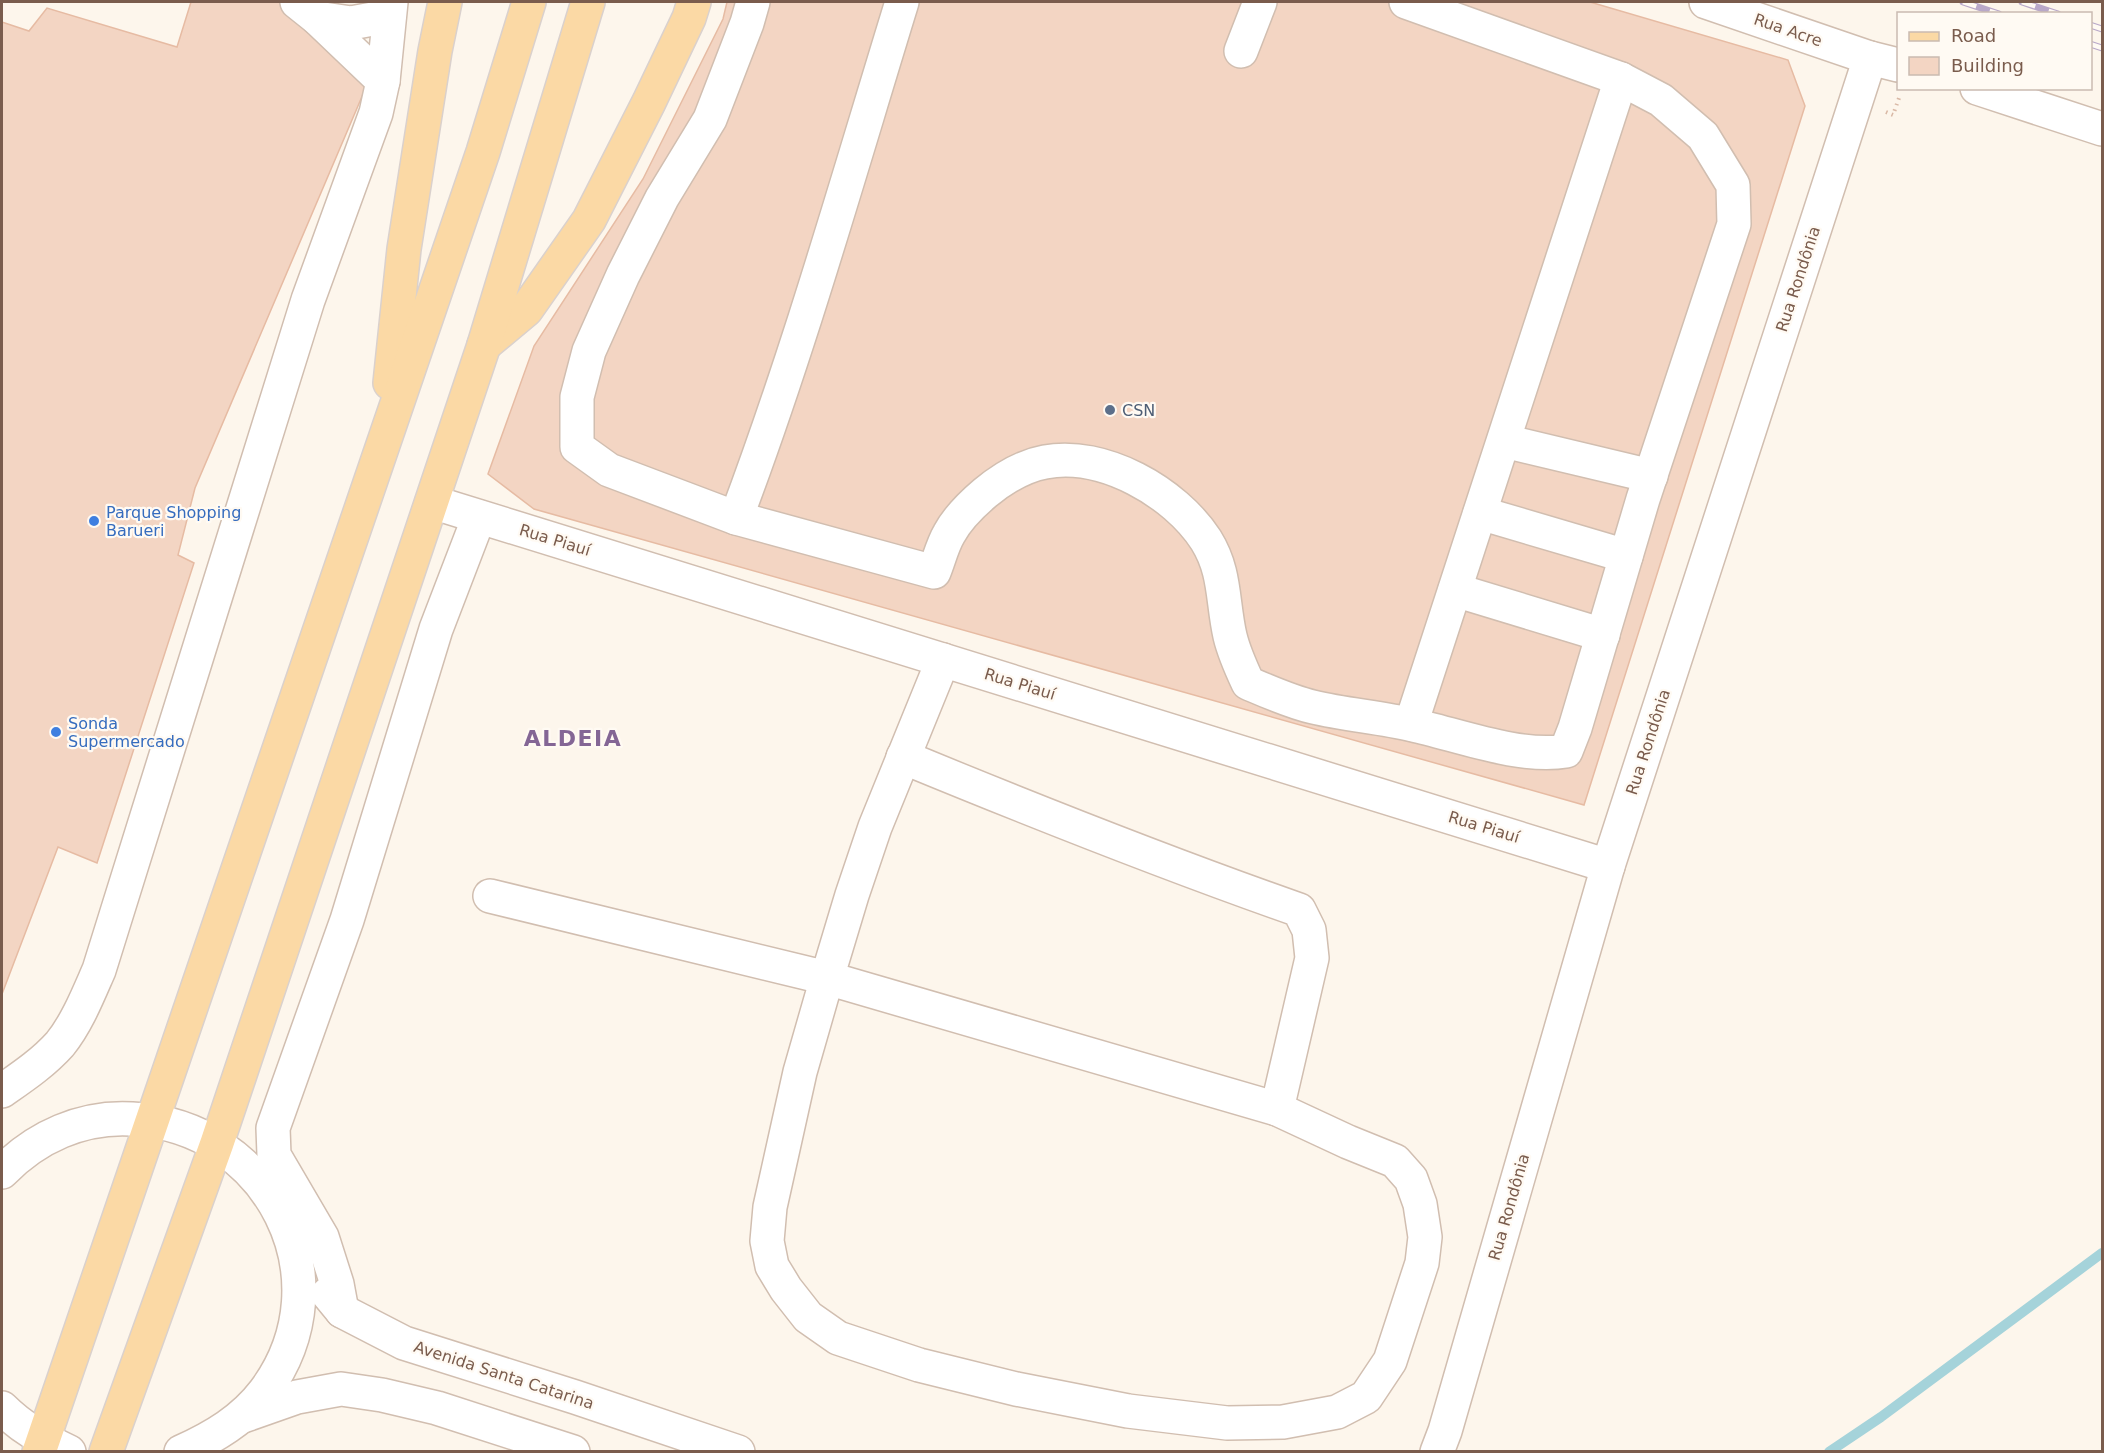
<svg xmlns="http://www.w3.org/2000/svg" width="2104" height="1453" font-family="'DejaVu Sans',sans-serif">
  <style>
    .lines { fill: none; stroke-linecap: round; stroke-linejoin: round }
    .stream { stroke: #a5d3da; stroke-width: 10 }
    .building { fill: #f3d5c3; stroke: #e6bba3; stroke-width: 1.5 }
    .minor-casing { stroke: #d1beb0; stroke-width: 36 }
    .major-casing { stroke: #dad1cd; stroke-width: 36 }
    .path { stroke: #d9b8a5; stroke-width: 4; stroke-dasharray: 1.5 4.5; stroke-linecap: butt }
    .minor { stroke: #fff; stroke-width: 33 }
    .major { stroke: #fbd9a5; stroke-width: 33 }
    .rail-casing { stroke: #b9a8c9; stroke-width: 7 }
    .rail { stroke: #fffaf3; stroke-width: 4.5; stroke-dasharray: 14; stroke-linecap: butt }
    .service-dot { fill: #5c6f8a; stroke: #fffaf3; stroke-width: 2 }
    .shop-dot { fill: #3f7fe0; stroke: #fffaf3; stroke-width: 2 }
    .labels { text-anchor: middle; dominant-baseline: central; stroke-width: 4.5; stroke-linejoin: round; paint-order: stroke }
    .street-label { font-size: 16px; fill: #7a5c4d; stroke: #fffaf3 }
    .service-label { font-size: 16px; fill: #4e5e75; stroke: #fffaf3; text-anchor: start }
    .shop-label { font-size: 16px; fill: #366cbe; stroke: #fffaf3; text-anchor: start }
    .district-label { font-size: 22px; font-weight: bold; letter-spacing: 1.5px; fill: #846695; stroke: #fffaf3 }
  </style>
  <rect width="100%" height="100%" fill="#fdf6ec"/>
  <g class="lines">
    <!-- stream -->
    <polyline class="stream" points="1829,1452 1881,1417 2102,1253"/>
  </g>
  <!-- building -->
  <g class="building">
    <polygon points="191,2 303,2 378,59 195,488 178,555 194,563 97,863 58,847 2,994 2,22 29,31 47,8 177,47"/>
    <polygon points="727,2 1590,2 1788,60 1805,106 1584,805 534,509 488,474 534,346 643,179 723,19"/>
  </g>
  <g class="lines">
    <!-- minor casing -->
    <g class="minor-casing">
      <g id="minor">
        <polyline points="297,2 317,18 383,81"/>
        <path d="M753,2L747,23L710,119L662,198L623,275L589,351L577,397V447L609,470L736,518L934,572C939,560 942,546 949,534C957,519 972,504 985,493C1002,479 1023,466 1045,462C1103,451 1175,492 1206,540C1226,572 1222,601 1230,636C1234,653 1241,668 1248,683C1269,692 1291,702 1313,707C1346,715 1380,717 1413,725C1458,735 1521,759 1566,751L1575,728L1643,499L1734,224L1733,185L1703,136L1661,100L1621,79L1406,2"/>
        <polyline points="1706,2 1870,58 1898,65"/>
        <polyline points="317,18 351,23 389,16"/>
        <polyline points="1241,51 1260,2"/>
        <polyline points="1977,88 2102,129"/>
        <polyline points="1504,441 1651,476"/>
        <polyline points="432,502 1608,866"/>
        <polyline points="1480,513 1626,556"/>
        <path d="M736,518C800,348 849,174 902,2"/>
        <polyline points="1455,590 1603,635"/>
        <polyline points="1411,724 1621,79"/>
        <path d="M903,757C1034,811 1165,863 1299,910L1309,930L1312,958L1277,1109"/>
        <polyline points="490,896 827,978 1277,1109 1348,1142 1395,1161 1411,1179 1420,1204 1425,1237 1422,1263 1390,1361 1366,1397 1337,1412 1283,1422 1227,1423 1128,1411 1016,1389 919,1365 838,1338 808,1317 786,1289 772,1266 767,1241 770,1207 800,1072 827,978 852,895 875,827 943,660"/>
        <path d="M2,1091C22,1077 43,1063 60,1044C77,1023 88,995 99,970L308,300L376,113L383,81L391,2"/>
        <path d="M2,1172C36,1137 82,1116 132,1119C269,1125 348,1279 265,1391C243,1420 214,1437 181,1452"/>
        <polyline points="328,1294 342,1311 404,1343 575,1397 738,1452"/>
        <polyline points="342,1311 337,1284 322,1237 274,1155 273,1128 347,920 436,629 479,517"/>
        <path d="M2,1408C22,1428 44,1440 69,1452"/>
        <polyline points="243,1416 297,1397 341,1389 382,1395 437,1408 573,1452"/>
        <polyline points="1437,1452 1445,1431 1608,866 1870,58"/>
      </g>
    </g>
    <!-- major casing -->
    <g class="major-casing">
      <g id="major">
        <polyline points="484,345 526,310 589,220 649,102 689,18 694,2"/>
        <polyline points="390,383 404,249 435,51 445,2"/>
        <polyline points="39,1452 483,152 529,2"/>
        <polyline points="106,1452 217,1143 484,345 588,2"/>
      </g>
    </g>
    <!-- path -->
    <polyline class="path" points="1886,112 1893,115 1899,98"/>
    <!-- minor -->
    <use href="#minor" class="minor"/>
    <!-- major -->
    <use href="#major" class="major"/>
    <!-- rail casing -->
    <g class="rail-casing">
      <g id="rail">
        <polyline points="1963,2 1999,14"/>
        <polyline points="2022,2 2058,14"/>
        <polyline points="2090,25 2102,29"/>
        <polyline points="2090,44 2102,48"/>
      </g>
    </g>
    <!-- rail -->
    <use href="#rail" class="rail"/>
  </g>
  <!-- markers -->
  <circle class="service-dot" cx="1110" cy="410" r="6"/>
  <g class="shop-dot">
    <circle cx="94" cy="521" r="6"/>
    <circle cx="56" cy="732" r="6"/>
  </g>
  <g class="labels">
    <!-- street labels -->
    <g class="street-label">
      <text transform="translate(1788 30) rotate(19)">Rua Acre</text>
      <text transform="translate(1798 279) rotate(-72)">Rua Rondônia</text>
      <text transform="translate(555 540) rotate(17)">Rua Piauí</text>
      <text transform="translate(1020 684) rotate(17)">Rua Piauí</text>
      <text transform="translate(1648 742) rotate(-72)">Rua Rondônia</text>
      <text transform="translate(1484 827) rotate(17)">Rua Piauí</text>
      <text transform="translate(1509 1207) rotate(-74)">Rua Rondônia</text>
      <text transform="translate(504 1375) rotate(18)">Avenida Santa Catarina</text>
    </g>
    <!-- service labels -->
    <g class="service-label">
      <text x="1122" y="410">CSN</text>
    </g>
    <!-- shop labels -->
    <g class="shop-label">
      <text x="106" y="512">Parque Shopping<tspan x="106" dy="18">Barueri</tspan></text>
      <text x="68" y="723">Sonda<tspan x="68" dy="18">Supermercado</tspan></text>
    </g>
    <!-- district labels -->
    <g class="district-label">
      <text x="573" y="738">ALDEIA</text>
    </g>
  </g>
  <!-- border -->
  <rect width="2104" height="1453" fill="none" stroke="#7a5c4d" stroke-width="6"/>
  <!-- legend -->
  <rect x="1897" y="12" width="195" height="78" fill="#fffaf3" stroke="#cabbb1" stroke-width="1.5"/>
  <rect x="1909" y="32" width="30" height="9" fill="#fbd9a5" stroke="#cabbb1" stroke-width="1.5"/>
  <text x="1951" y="42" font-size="18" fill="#7a5c4d">Road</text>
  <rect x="1909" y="57" width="30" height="18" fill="#f3d5c3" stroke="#cabbb1" stroke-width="1.5"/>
  <text x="1951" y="72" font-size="18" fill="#7a5c4d">Building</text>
</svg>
